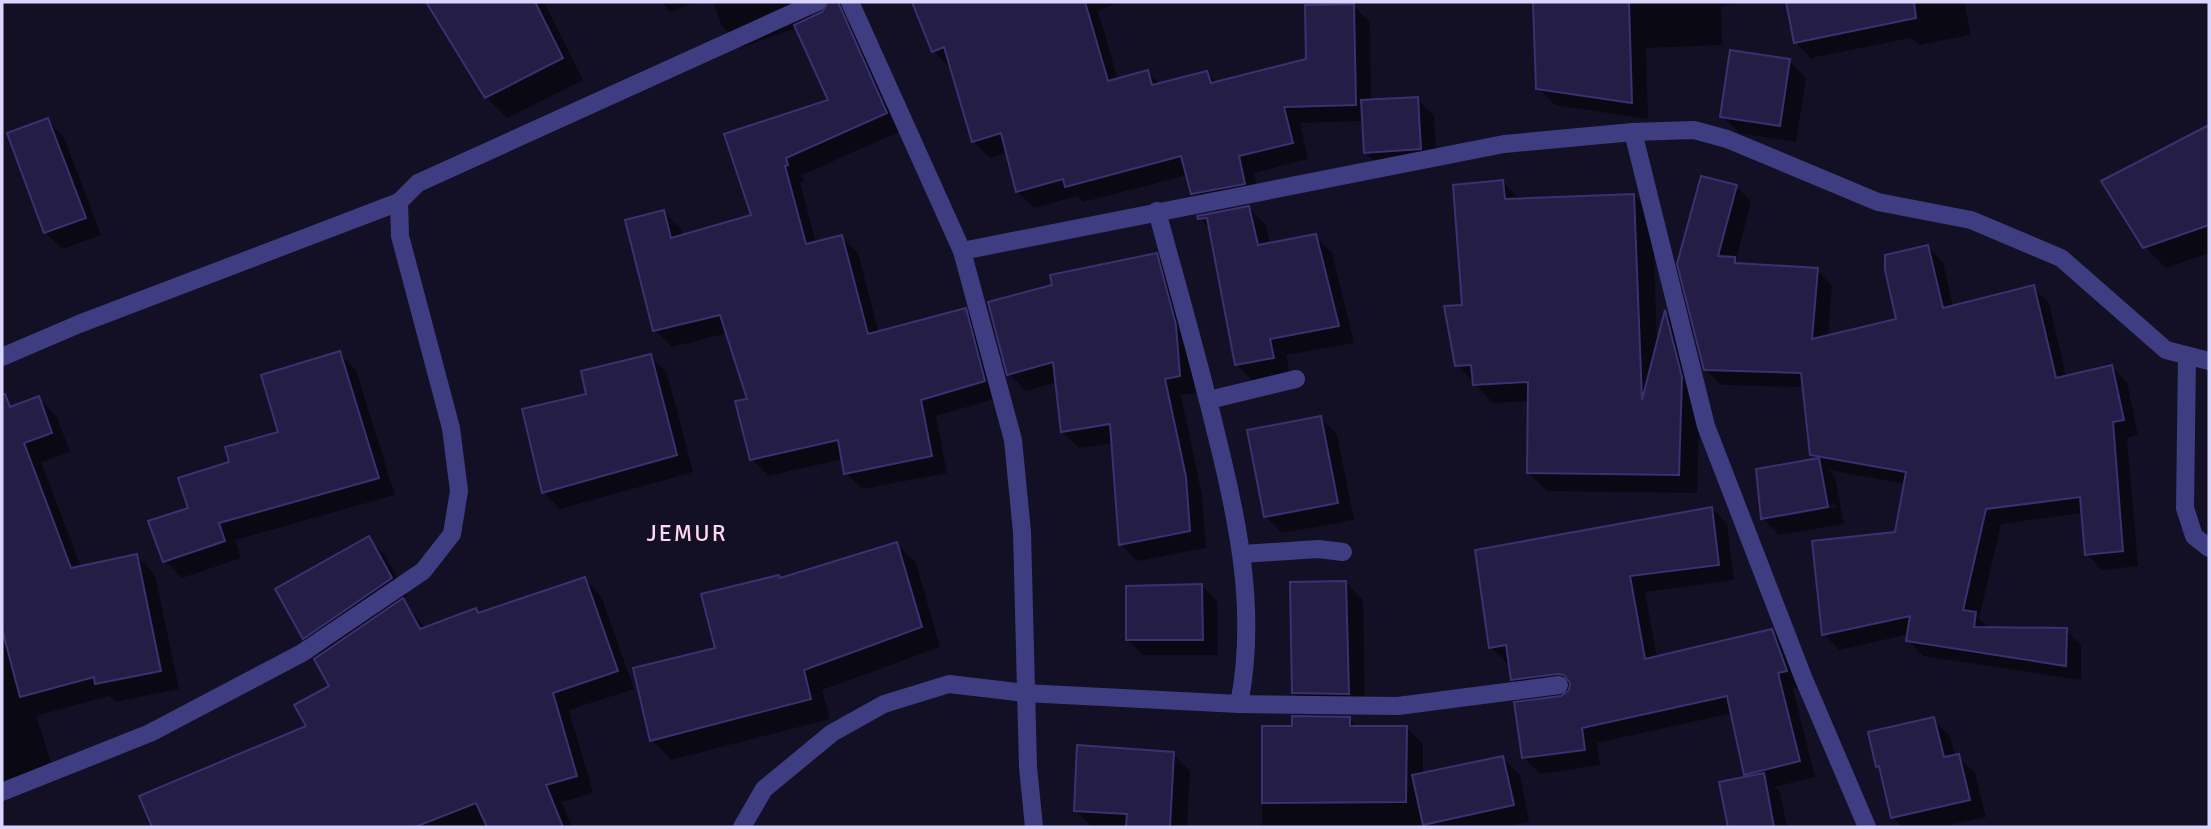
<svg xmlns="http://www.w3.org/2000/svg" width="2211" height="829" font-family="Signika,sans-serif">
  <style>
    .shadow { fill: #0007; fill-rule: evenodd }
    .building { fill: #241d45; stroke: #3c3070; stroke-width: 2 }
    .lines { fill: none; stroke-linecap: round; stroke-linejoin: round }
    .minor { stroke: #3f3d82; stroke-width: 18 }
    .tertiary { stroke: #3f3d82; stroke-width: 18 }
    .labels { text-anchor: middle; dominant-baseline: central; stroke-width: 6; stroke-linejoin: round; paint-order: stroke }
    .quarter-label { font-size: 23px; letter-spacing: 2px; fill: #fdd8f0; stroke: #131025 }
  </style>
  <rect width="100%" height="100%" fill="#131025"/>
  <!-- shadow -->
  <g class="shadow">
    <polygon points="439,2 544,2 583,80 507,118 486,97 432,9"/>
    <polygon points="661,2 695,2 671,12"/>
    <polygon points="713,2 806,2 813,22 743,47 721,25"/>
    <polygon points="948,2 1119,2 1098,11 1118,80 1148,72 1161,85 1207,72 1217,83 1308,61 1353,6 1370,22 1371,101 1417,99 1434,116 1437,165 1383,170 1366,153 1364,121 1300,123 1308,159 1254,173 1260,200 1210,210 1193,193 1188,175 1083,202 1077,196 1034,208 1017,191 1008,152 990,158 973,141 950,68 934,51 952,10"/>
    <polygon points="1535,2 1747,2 1721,6 1722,45 1646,48 1648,119 1555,105 1538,88"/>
    <polygon points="1787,2 1964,2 1971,35 1919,45 1911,38 1811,58 1795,42"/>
    <polygon points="843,16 859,33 903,130 802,175 804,182 800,183 816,243 841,237 858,253 879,333 965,310 982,326 1001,397 936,416 947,473 862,489 846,473 843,459 768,476 752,459 749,400 728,333 672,347 655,330 664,212 681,229 682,237 753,217 726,135 830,101"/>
    <polygon points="1789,61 1806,78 1796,142 1739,133 1722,116"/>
    <polygon points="47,120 64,137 101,235 62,249 45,232"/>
    <polygon points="2209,127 2209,253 2166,268 2144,246 2103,181"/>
    <polygon points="1503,182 1520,200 1634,195 1653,214 1657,344 1666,313 1684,331 1700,397 1697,493 1547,491 1529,473 1530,401 1493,403 1457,365 1464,306"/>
    <path d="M1736,186L1751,202L1736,260L1740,265L1817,270L1832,286L1828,337L1898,321L1884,257L1928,247L1943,262L1953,307L2033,287L2049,303L2066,377L2112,367L2127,382L2138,435L2127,438L2138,566L2102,570L2087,554L2083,513L2001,524L1979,618L1991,629L2066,630L2081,645V680L1923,656L1908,640L1909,634L1839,650L1824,634L1896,534L1906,484L1829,470L1835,477L1844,524L1779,535L1762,518L1817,460L1811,454L1804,387L1721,385L1705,369L1679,264ZM1836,504V507L1775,518V514Z"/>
    <polygon points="1249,208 1266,225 1270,244 1315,236 1332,253 1354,343 1286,355 1290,375 1254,382 1237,365 1211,230 1200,218"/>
    <polygon points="1156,255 1173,272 1193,343 1196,393 1181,395 1202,495 1206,548 1137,561 1120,544 1113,443 1079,448 1062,432 1057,382 1026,391 1009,374"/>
    <polygon points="339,353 356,370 395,495 235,540 241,558 182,578 165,561 190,509 231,463 281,433"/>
    <polygon points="650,356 667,373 693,472 560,509 543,492 588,396"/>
    <polygon points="39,398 57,417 70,452 41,462 81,567 137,556 155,575 179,689 116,702 109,696 36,716 55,774 2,790 2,411"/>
    <polygon points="1320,417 1337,435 1354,520 1282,533 1265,516"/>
    <polygon points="1712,508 1727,524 1734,580 1645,592 1657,658 1772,631 1788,647 1802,686 1793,689 1815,777 1775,787 1780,792 1787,827 1730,827 1721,784 1750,778 1746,774 1733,713 1597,743 1600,765 1540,774 1524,758 1562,698 1573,689 1529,695 1513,679 1510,662 1507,663 1491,647"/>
    <polygon points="368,539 385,555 407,596 402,600 426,629 475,610 480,614 584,579 601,596 634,689 569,710 593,793 562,802 572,827 154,827 141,797 308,726 331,687 322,655 304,638"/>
    <polygon points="896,544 916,563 940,647 822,690 830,719 671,760 652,740 717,649 779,577 781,579"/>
    <polygon points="1346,583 1363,600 1365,710 1310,710 1293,693"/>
    <polygon points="1202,586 1217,601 1218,655 1143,655 1128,640"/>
    <polygon points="1349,718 1357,727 1406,727 1423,744 1423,775 1503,758 1520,775 1529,822 1504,827 1262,827 1264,728 1294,728"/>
    <polygon points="1933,719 1950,736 1955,756 1975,772 1986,817 1940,827 1903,827 1892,817 1882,771 1877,766"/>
    <polygon points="1173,754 1190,771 1187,827 1092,827 1076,811"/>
  </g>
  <!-- building -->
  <g class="building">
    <polygon points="426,2 535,2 563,58 485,98"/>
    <polygon points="828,2 838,2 887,113 786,158 788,165 785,166 806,244 842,235 868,334 966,308 985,381 921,400 932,456 844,474 838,440 750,460 735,401 747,399 720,315 653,331 625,220 664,210 671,238 751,215 724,134 828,100 794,25 822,12"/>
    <polygon points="912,2 1085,2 1108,81 1148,70 1152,85 1207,71 1211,83 1306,59 1305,5 1354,4 1356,105 1284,107 1293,143 1239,156 1245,184 1191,194 1181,156 1065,187 1063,179 1016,192 1001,133 972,142 944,47 932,52"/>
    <polygon points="1533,2 1629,2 1632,103 1536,89"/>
    <polygon points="1786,2 1914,2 1916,18 1794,43"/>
    <polygon points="1730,50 1790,59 1780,126 1720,117"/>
    <polygon points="1418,97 1421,149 1364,153 1361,100"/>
    <polygon points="48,118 86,218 44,233 7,133"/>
    <polygon points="2209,125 2209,225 2143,248 2101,181"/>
    <polygon points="1701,176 1737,185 1718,256 1735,257 1735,263 1818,268 1812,339 1896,319 1885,270 1885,255 1928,245 1943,308 2034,285 2056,378 2112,365 2124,420 2113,422 2123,551 2085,555 2080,497 1986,509 1963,610 1976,612 1974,627 2067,628 2066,666 1906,641 1910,616 1822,635 1812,541 1895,532 1906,472 1810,455 1801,373 1704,370 1677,264"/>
    <polygon points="1503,180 1505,199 1634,194 1642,400 1665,310 1682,377 1679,475 1527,473 1528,382 1473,385 1471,365 1455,366 1444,306 1462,305 1453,185"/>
    <polygon points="1249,206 1258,245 1316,234 1339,326 1270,339 1274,358 1235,365 1207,218 1198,219 1197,216"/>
    <polygon points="1157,253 1176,325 1180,376 1165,379 1186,477 1190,531 1119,545 1110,424 1061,432 1053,362 1007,375 988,302 1052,285 1050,275"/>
    <polygon points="340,351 379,478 219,523 225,541 163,562 148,521 188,508 178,478 229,462 225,447 278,432 261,375"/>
    <polygon points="651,354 677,455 542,493 522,409 586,394 581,371"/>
    <polygon points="2,394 5,394 10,407 39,396 52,433 24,443 71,568 137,554 161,671 95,684 94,677 20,697 2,629"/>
    <polygon points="1321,416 1338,503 1264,517 1247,430"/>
    <polygon points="1819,458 1828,507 1761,519 1756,469"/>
    <polygon points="1712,507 1719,565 1630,576 1645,659 1772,629 1787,671 1778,673 1800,761 1744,775 1727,696 1582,728 1585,750 1522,758 1514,702 1561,696 1569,690 1570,683 1564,675 1558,674 1511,680 1506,645 1489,648 1475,550"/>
    <polygon points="369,536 392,578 303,639 275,589"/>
    <polygon points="897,542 922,627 804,670 811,699 650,741 633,668 715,648 701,594 779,575 780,578"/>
    <polygon points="585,577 618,671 553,693 577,776 546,785 563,827 487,827 476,803 415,827 152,827 139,796 306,726 294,705 329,686 314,659 403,598 420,629 476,608 478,613"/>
    <polygon points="1346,581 1349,694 1292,693 1290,582"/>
    <polygon points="1202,584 1203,640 1126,640 1126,586"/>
    <polygon points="1292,716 1350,717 1350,726 1407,726 1406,802 1262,803 1262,726 1292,726"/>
    <polygon points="1934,717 1944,757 1959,754 1970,800 1891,818 1879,766 1876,767 1868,732"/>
    <polygon points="1077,745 1174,752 1170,827 1126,827 1127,814 1074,811"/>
    <polygon points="1503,756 1514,805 1423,825 1412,775"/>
    <polygon points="1764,773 1774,827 1728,827 1719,782"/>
  </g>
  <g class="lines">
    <!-- minor -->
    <g class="minor">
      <polyline points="850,2 962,251 1013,440 1022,532 1028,767 1034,827"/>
      <path d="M1157,211C1177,286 1199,361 1217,437C1239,525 1257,614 1239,704"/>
      <polyline points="962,251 1504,144 1633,132"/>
      <polyline points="2187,356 2185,508 2194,536 2209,548"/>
      <polyline points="2,357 79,324 399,202"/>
      <polyline points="1209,400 1296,379"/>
      <polyline points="1242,554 1318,549 1343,552"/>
      <polyline points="742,827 764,789 832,733 884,704 949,684 1025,693 1239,704 1398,706 1559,685"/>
      <polyline points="1867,827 1803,677 1706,426 1633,132 1694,130 1727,139 1878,202 1971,220 2061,258 2166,350 2209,361"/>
    </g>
    <!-- tertiary -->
    <polyline class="tertiary" points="2,792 150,733 302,653 423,571 452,534 459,491 451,428 400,236 399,202 418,183 817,2"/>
  </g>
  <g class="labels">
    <!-- quarter labels -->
    <g class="quarter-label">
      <text x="687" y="533">JEMUR</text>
    </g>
  </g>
  <!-- border -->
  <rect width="2211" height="829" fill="none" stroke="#dad6fd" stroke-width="7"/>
</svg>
